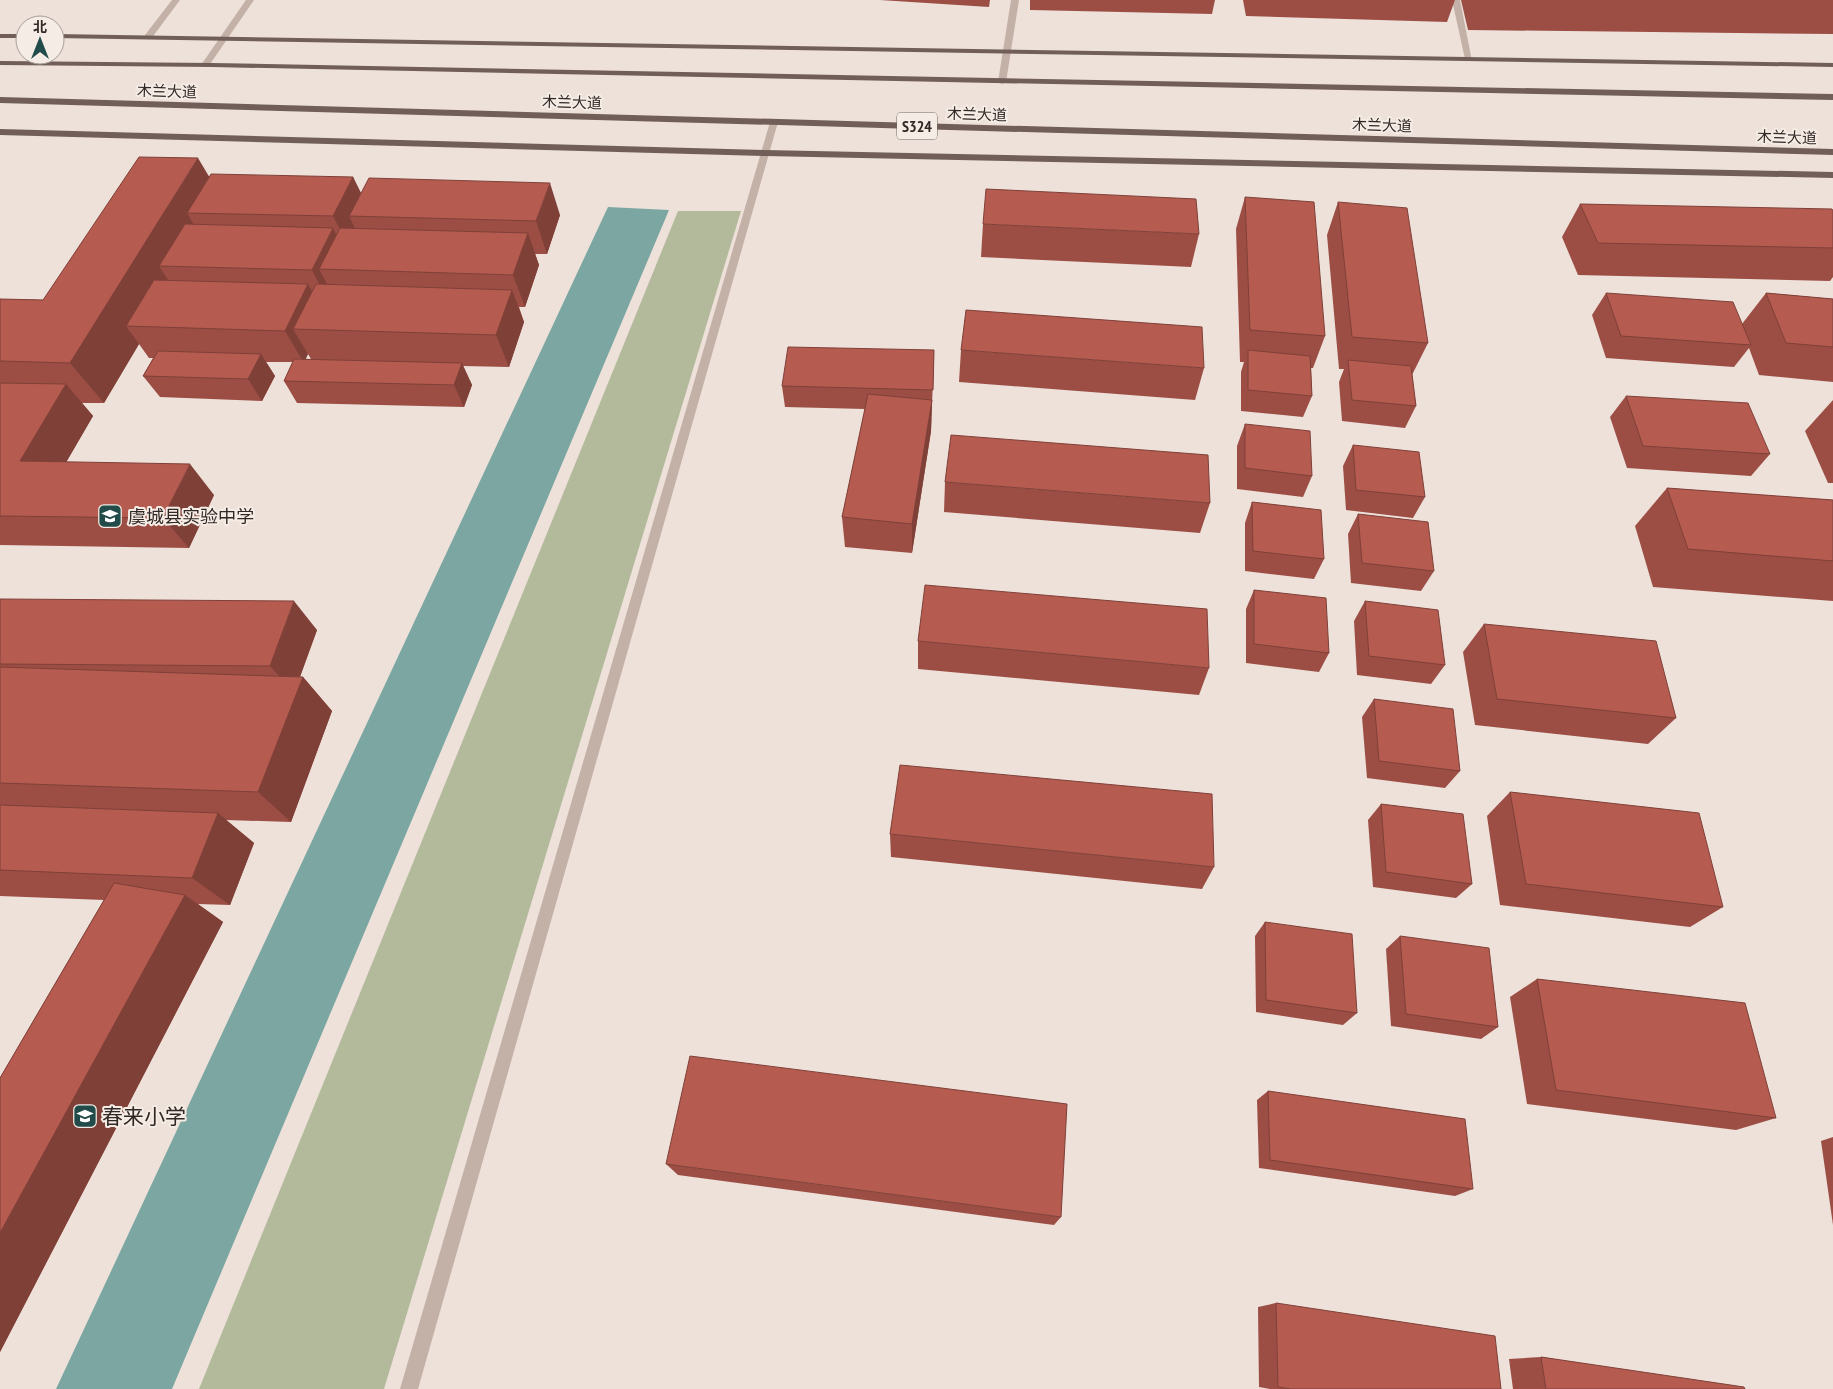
<svg xmlns="http://www.w3.org/2000/svg" width="1833" height="1389" font-family="'PT Sans Narrow','Noto Sans SC',sans-serif">
  <style>
    .green { fill: #b3ba9c }
    .water { fill: #7ca6a2 }
    .lines { fill: none; stroke-linecap: round; stroke-linejoin: round }
    .service { fill: #c3b0a7; fill-rule: evenodd }
    .minor { fill: #c3b0a7; fill-rule: evenodd }
    .primary { fill: #715e59; fill-rule: evenodd }
    .wall { fill: #9c4e45; fill-rule: evenodd }
    .shaded-wall { fill: #7f4038 }
    .building { fill: #b55b50; stroke: #7f4038 }
    .labels { text-anchor: middle; dominant-baseline: central; stroke-width: 4; stroke-linejoin: round; paint-order: stroke }
    .far-street-label { font-size: 15px; fill: #312826; stroke: #f5ece5 }
    .shield { fill: #f5ece5; stroke: #6c635f; stroke-width: 1 }
    .shield-label { font-size: 16px; font-weight: bold; fill: #312826 }
    .poi-label { font-size: 18px; fill: #312826; stroke: #f5ece5; text-anchor: start }
    .near-poi-label { font-size: 21px; fill: #312826; stroke: #f5ece5; text-anchor: start }
  </style>
  <rect width="100%" height="100%" fill="#ede1d9"/>
  <!-- green -->
  <polygon class="green" points="678,211 741,211 384,1389 199,1389"/>
  <!-- water -->
  <polygon class="water" points="608,207 669,210 172,1389 56,1389"/>
  <g class="lines">
    <!-- service -->
    <g class="service">
      <polygon points="172,0 180,0 151,39 145,39 145,35"/>
      <polygon points="246,0 254,0 208,67 202,67 201,65"/>
      <polygon points="1011,0 1019,0 1006,82 1002,84 998,82"/>
    </g>
    <!-- minor -->
    <g class="minor">
      <polygon points="1452,0 1460,0 1472,61 1465,59"/>
      <polygon points="774,119 778,122 418,1389 400,1389 770,122"/>
    </g>
    <!-- primary -->
    <g class="primary">
      <rect x="0" y="34" width="25" height="4"/>
      <polygon points="55,34 1833,63 1833,67 55,38"/>
      <polygon points="0,61 212,63 1833,94 1833,100 212,67 0,65"/>
      <polygon points="0,97 1833,149 1833,155 0,103"/>
      <polygon points="0,129 765,150 1833,172 1833,178 765,156 0,135"/>
    </g>
  </g>
  <!-- wall -->
  <g class="wall">
    <polygon points="880,0 990,0 989,7"/>
    <polygon points="1030,0 1215,0 1212,14 1030,10"/>
    <polygon points="1243,0 1455,0 1447,22 1246,16"/>
    <polygon points="1461,0 1833,0 1833,34 1468,30"/>
    <path d="M209,176L353,177L361,193L560,215L547,254H535L539,265L525,307H519L524,322L509,367L463,366L472,385L464,407L297,403L284,381L293,362H266L275,376L262,401L160,397L143,376L153,358H149L139,344L104,403H82L93,416L66,462L214,495L189,548L0,545V299L43,300ZM308,354L311,359H305Z"/>
    <polygon points="1245,197 1325,336 1313,368 1311,368 1312,396 1303,417 1241,411 1241,372 1244,362 1240,362 1236,229"/>
    <polygon points="1338,202 1428,343 1412,375 1416,406 1405,428 1342,421 1339,382 1344,369 1339,369 1327,235"/>
    <polygon points="1580,204 1833,211 1833,277 1830,281 1578,275 1562,237"/>
    <polygon points="983,224 1199,234 1191,267 981,257"/>
    <polygon points="1606,293 1742,324 1766,293 1833,299 1833,382 1759,375 1749,348 1734,367 1606,358 1592,315"/>
    <polygon points="934,350 931,431 912,553 845,547 842,517 865,409 785,407 782,386"/>
    <polygon points="961,350 1204,368 1195,400 959,382"/>
    <polygon points="1626,396 1770,454 1751,476 1627,468 1610,417"/>
    <polygon points="1833,400 1833,483 1828,483 1805,431"/>
    <polygon points="1245,424 1312,476 1303,497 1237,489 1237,446"/>
    <polygon points="1353,445 1425,497 1413,518 1346,510 1343,466"/>
    <polygon points="945,482 1210,503 1200,533 944,512"/>
    <polygon points="1667,488 1833,500 1833,601 1653,587 1635,526"/>
    <polygon points="1252,502 1324,559 1314,579 1245,571 1245,523"/>
    <polygon points="1358,514 1434,571 1421,591 1351,583 1348,534"/>
    <polygon points="1254,590 1329,653 1319,672 1246,663 1246,609"/>
    <polygon points="0,599 317,630 300,677 303,677 332,711 291,822 226,820 254,843 230,905 198,904 223,922 0,1352 0,1078 104,900 0,896"/>
    <polygon points="1365,601 1445,665 1431,684 1357,675 1354,621"/>
    <polygon points="1484,624 1676,718 1648,744 1475,725 1463,652"/>
    <polygon points="918,641 1209,668 1199,695 918,669"/>
    <polygon points="1374,699 1460,771 1445,788 1367,778 1362,717"/>
    <polygon points="1510,792 1723,907 1690,927 1500,905 1487,816"/>
    <polygon points="1381,804 1472,884 1456,898 1373,887 1368,820"/>
    <polygon points="890,834 1214,867 1202,889 891,857"/>
    <polygon points="1265,922 1357,1013 1343,1025 1256,1012 1255,936"/>
    <polygon points="1400,936 1498,1027 1481,1039 1391,1026 1386,949"/>
    <polygon points="1537,979 1776,1118 1736,1130 1527,1104 1510,997"/>
    <polygon points="1268,1091 1473,1189 1455,1196 1259,1168 1257,1100"/>
    <polygon points="1833,1137 1833,1225 1821,1141"/>
    <polygon points="666,1164 1061,1217 1054,1225 678,1175"/>
    <polygon points="1276,1303 1501,1389 1270,1389 1259,1387 1258,1307"/>
    <polygon points="1541,1357 1745,1389 1513,1389 1509,1359"/>
  </g>
  <!-- shaded-wall -->
  <g class="shaded-wall">
    <polygon points="198,158 223,200 187,213 201,237 159,266 172,286 126,326 139,344 104,403 70,363"/>
    <polygon points="353,177 369,210 349,216 357,233 350,249 333,216"/>
    <polygon points="550,183 560,215 547,254 536,221"/>
    <polygon points="333,228 350,261 319,269 333,295 329,303 312,270"/>
    <polygon points="528,233 539,265 525,307 513,275"/>
    <polygon points="308,284 326,317 293,329 308,354 304,363 285,331"/>
    <polygon points="512,290 524,322 509,367 496,335"/>
    <polygon points="934,350 934,372 932,411 933,390"/>
    <polygon points="261,354 275,376 262,401 248,379"/>
    <polygon points="462,363 472,385 464,407 454,385"/>
    <polygon points="66,384 93,416 49,492 20,461"/>
    <polygon points="932,400 931,431 912,553 912,524"/>
    <polygon points="190,464 214,495 189,548 163,518"/>
    <polygon points="294,601 317,630 294,693 270,666"/>
    <polygon points="303,677 332,711 291,822 258,792"/>
    <polygon points="218,813 254,843 230,905 192,878"/>
    <polygon points="185,895 223,922 0,1352 0,1233"/>
  </g>
  <!-- building -->
  <g class="building">
    <polygon points="139,157 198,158 70,363 0,361 0,299 43,300"/>
    <polygon points="211,174 353,177 333,216 187,213"/>
    <polygon points="369,178 550,183 536,221 349,216"/>
    <polygon points="986,189 1196,199 1199,234 983,224"/>
    <polygon points="1245,197 1314,202 1325,336 1250,330"/>
    <polygon points="1338,202 1407,208 1428,343 1352,337"/>
    <polygon points="1580,204 1832,209 1833,211 1833,248 1598,243"/>
    <polygon points="185,224 333,228 312,270 159,266"/>
    <polygon points="340,228 528,233 513,275 319,269"/>
    <polygon points="154,280 308,284 285,331 126,326"/>
    <polygon points="316,284 512,290 496,335 293,329"/>
    <polygon points="1606,293 1733,302 1751,345 1621,336"/>
    <polygon points="1766,293 1833,299 1833,347 1786,343"/>
    <polygon points="966,310 1202,327 1204,368 961,350"/>
    <polygon points="788,347 934,350 933,390 782,386"/>
    <polygon points="1248,350 1310,356 1312,396 1248,390"/>
    <polygon points="158,351 261,354 248,379 143,376"/>
    <polygon points="294,359 462,363 454,385 284,381"/>
    <polygon points="1348,360 1411,366 1416,406 1352,400"/>
    <polygon points="0,383 66,384 20,461 190,464 163,518 0,516"/>
    <polygon points="868,394 932,400 912,524 842,517"/>
    <polygon points="1626,396 1748,403 1770,454 1643,446"/>
    <polygon points="1245,424 1310,431 1312,476 1245,468"/>
    <polygon points="951,435 1208,455 1210,503 945,482"/>
    <polygon points="1353,445 1419,452 1425,497 1356,490"/>
    <polygon points="1667,488 1833,500 1833,561 1688,549"/>
    <polygon points="1252,502 1321,510 1324,559 1253,551"/>
    <polygon points="1358,514 1428,522 1434,571 1362,563"/>
    <polygon points="925,585 1207,609 1209,668 918,641"/>
    <polygon points="1254,590 1326,598 1329,653 1254,644"/>
    <polygon points="0,599 294,601 270,666 0,664"/>
    <polygon points="1365,601 1438,610 1445,665 1369,656"/>
    <polygon points="1484,624 1656,641 1676,718 1497,699"/>
    <polygon points="0,667 303,677 258,792 0,783"/>
    <polygon points="1374,699 1453,709 1460,771 1379,761"/>
    <polygon points="900,765 1212,794 1214,867 890,834"/>
    <polygon points="1510,792 1699,813 1723,907 1526,884"/>
    <polygon points="1381,804 1463,814 1472,884 1386,872"/>
    <polygon points="0,805 218,813 192,878 0,870"/>
    <polygon points="114,883 185,895 0,1233 0,1078"/>
    <polygon points="1265,922 1352,934 1357,1013 1266,1000"/>
    <polygon points="1400,936 1489,948 1498,1027 1406,1014"/>
    <polygon points="1537,979 1745,1003 1776,1118 1556,1090"/>
    <polygon points="690,1056 1067,1104 1061,1217 666,1164"/>
    <polygon points="1268,1091 1465,1119 1473,1189 1270,1160"/>
    <polygon points="1276,1303 1495,1336 1501,1389 1291,1389 1278,1387"/>
    <polygon points="1541,1357 1744,1387 1745,1389 1546,1389"/>
  </g>
  <!-- icons -->
  <defs>
    <g id="school-square" transform="scale(1.25)"><rect x="-9" y="-9" width="18" height="18" rx="4" fill="#224c49" stroke="#f5ece5"/><path d="M0-5L7-2L0 1L-7-2ZM-4 1L0 2.5L4 1V4Q0 6-4 4Z" fill="#fff"/></g>
  </defs>
  <g fill-rule="evenodd">
    <use href="#school-square" x="110" y="516"/>
    <use href="#school-square" x="85" y="1116"/>
  </g>
  <g class="labels">
    <!-- far-street labels -->
    <g class="far-street-label">
      <text transform="translate(167 91) rotate(2)">木兰大道</text>
      <text transform="translate(572 102) rotate(2)">木兰大道</text>
      <text transform="translate(977 114) rotate(2)">木兰大道</text>
      <text transform="translate(1382 125) rotate(2)">木兰大道</text>
      <text transform="translate(1787 137) rotate(2)">木兰大道</text>
    </g>
    <!-- shield labels -->
    <rect class="shield" x="897" y="112.5" width="40" height="27" rx="4"/>
    <g class="shield-label">
      <text x="917" y="126">S324</text>
    </g>
    <!-- poi labels -->
    <g class="poi-label">
      <text x="128" y="516">虞城县实验中学</text>
    </g>
    <!-- near-poi labels -->
    <g class="near-poi-label">
      <text x="102" y="1116">春来小学</text>
    </g>
  </g>
  <!-- north arrow -->
  <g transform="translate(40 40)"><circle r="24" fill="#f5ece5" stroke="#a79e99"/>
  <path d="M0-4L9 19L0 12L-9 19Z" fill="#224c49"/>
  <text y="-8" font-size="14" font-weight="bold" text-anchor="middle" fill="#312826">北</text>
  </g>
</svg>
